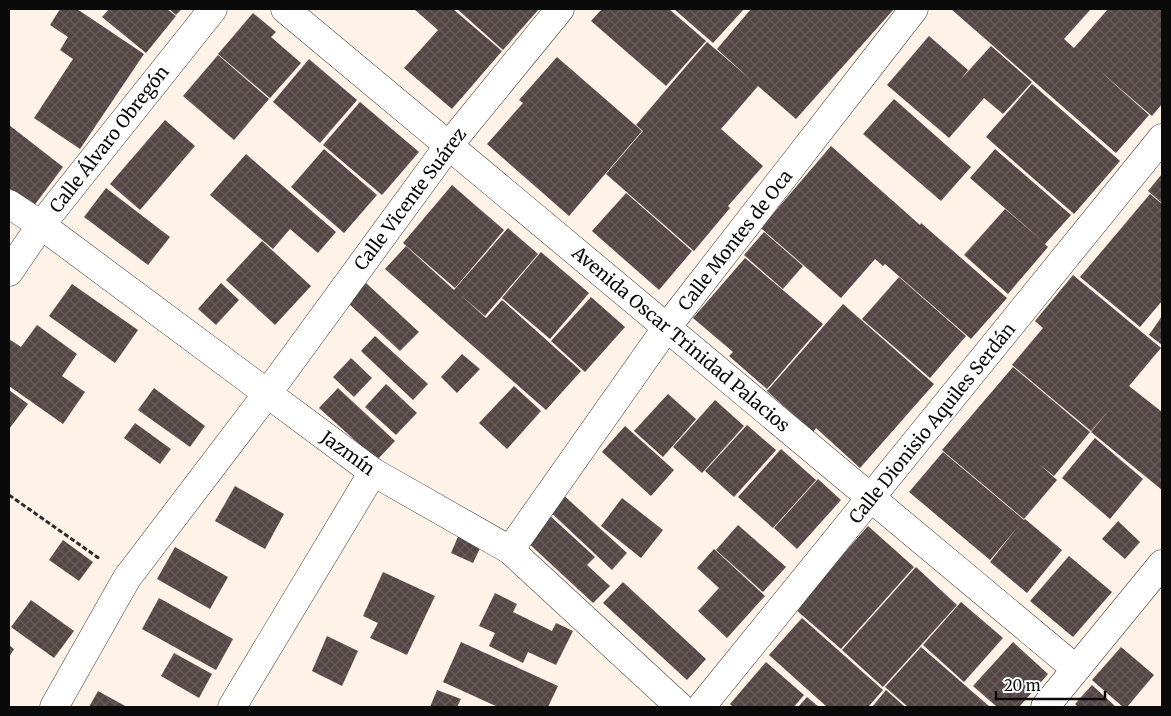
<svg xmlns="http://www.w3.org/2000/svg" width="1171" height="716" font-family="Merriweather,serif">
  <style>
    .building { fill: url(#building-cross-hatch) }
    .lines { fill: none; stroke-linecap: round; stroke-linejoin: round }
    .minor-casing { stroke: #3d3d3d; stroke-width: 29 }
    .path { stroke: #2c2c2c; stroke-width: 3; stroke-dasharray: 5 2.5; stroke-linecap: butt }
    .minor { stroke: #fff; stroke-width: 28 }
    .labels { text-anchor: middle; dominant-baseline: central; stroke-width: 5; stroke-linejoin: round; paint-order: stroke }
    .street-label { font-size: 18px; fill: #0a0a0a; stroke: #fff }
  </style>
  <defs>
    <pattern id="building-cross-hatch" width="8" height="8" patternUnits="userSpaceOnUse" patternTransform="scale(1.25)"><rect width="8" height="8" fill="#534645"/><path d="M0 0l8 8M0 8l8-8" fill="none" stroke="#675c5c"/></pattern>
  </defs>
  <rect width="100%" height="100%" fill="#fff2e7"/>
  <!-- building -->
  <g class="building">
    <polygon points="60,9 77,9 144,54 80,149 34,118 73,59 60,50 68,37 50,25"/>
    <polygon points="109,9 167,9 176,16 146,53 102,17"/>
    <polygon points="169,9 182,9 176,15"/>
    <polygon points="414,9 453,9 502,51 452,109 404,68 438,30"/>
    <polygon points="457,9 539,9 503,50"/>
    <polygon points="602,9 669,9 706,41 666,86 591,21"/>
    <polygon points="674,9 744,9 713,43"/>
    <polygon points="751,9 894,9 796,119 758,86 721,129 763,166 728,206 730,208 694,251 606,174 643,131 636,125 707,42 749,78 717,49"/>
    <polygon points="951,9 1091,9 1064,39 1074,48 1108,9 1162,9 1162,104 1152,116 1100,71 1149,115 1116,153"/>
    <polygon points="253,13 276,32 271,37 301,63 270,98 218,54"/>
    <polygon points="929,36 968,70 961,79 991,46 1032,82 1003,114 984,98 949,138 887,85"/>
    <polygon points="218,55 269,99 234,140 183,96"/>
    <polygon points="557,57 642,131 569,216 487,144 523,103 519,100"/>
    <polygon points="309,59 357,100 320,143 273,102"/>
    <polygon points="1032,84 1120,161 1074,214 986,137"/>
    <polygon points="894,99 971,167 941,201 863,134"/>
    <polygon points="360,102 419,152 382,195 323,145"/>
    <polygon points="165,120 195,146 140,210 110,184"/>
    <polygon points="9,125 63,167 33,207 9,188"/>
    <polygon points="831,146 920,225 921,223 1007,298 971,339 885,264 883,266 875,259 841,298 761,228"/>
    <polygon points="324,149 377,195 344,233 291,187"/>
    <polygon points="995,149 1071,215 1045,244 1048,247 1008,294 964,255 1005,209 1045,243 970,178"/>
    <polygon points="246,154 336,232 318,253 290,229 273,249 210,195"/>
    <polygon points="1162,174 1162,203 1148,191"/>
    <polygon points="452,185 504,230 455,288 403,243"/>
    <polygon points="106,188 170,237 148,265 84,217"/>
    <polygon points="626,193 692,251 659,290 592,231"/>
    <polygon points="1150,194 1162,204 1162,301 1140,327 1080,277"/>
    <polygon points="508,228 538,254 485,316 458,293 486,318 502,300 581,371 546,410 385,269 406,246 454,290"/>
    <polygon points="764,232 803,266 783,289 744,255"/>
    <polygon points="262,241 311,286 275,325 226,280"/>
    <polygon points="541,252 589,293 550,339 502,298"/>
    <polygon points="745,258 823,324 767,389 729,356 733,352 693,318"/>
    <polygon points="1073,275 1161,348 1129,386 1162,412 1162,490 1091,432 1110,409 1091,431 1012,365 1043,328 1035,321"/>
    <polygon points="899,277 966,336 930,378 862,319"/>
    <polygon points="221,283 239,300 216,325 198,309"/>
    <polygon points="366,283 419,332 400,351 348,303"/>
    <polygon points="72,284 138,330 115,363 49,316"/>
    <polygon points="591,297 625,327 585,372 551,341"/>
    <polygon points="843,304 934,384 860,468 816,428 813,432 767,391"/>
    <polygon points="1162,316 1162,345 1149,335"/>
    <polygon points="37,325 77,354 62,376 85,392 63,424 9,386 9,339 21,347"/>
    <polygon points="375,336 428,384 413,400 361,351"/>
    <polygon points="462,354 480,369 457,393 441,377"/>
    <polygon points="351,358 372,378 354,397 333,377"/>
    <polygon points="1013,367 1090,432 1054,476 1039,464 1057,480 1024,519 942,450"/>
    <polygon points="386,384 417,413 396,435 365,407"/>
    <polygon points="514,386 541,411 507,449 479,423"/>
    <polygon points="154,388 205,426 190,447 138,410"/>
    <polygon points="338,388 395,441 377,460 319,408"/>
    <polygon points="9,390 28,404 9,429"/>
    <polygon points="668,394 696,419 663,457 634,431"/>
    <polygon points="715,400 744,426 702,473 673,447"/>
    <polygon points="135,423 171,449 160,464 124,438"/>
    <polygon points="747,425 776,450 734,497 705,471"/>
    <polygon points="625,426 674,470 651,496 602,452"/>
    <polygon points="1095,438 1143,479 1110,519 1062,478"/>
    <polygon points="781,449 816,480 773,528 738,497"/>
    <polygon points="943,452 1024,520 1025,519 1062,550 1027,593 990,562 1020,524 990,560 909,492"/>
    <polygon points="818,479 841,500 797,549 774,528"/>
    <polygon points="235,486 284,514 265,549 215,521"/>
    <polygon points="560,492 627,553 612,570 545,507"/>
    <polygon points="622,498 663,530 641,558 601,526"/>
    <polygon points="548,514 595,557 587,565 610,586 593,603 524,539"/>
    <polygon points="1118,521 1140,542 1125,559 1102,539"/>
    <polygon points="738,525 786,567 763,592 716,550"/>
    <polygon points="868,526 914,567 841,649 795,609"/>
    <polygon points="460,532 483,542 473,563 451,553"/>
    <polygon points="63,540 93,562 79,581 49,560"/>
    <polygon points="175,547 228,577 210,609 157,579"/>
    <polygon points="714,549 765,596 727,638 698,611 719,588 697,568"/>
    <polygon points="1069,556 1112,592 1073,637 1030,601"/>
    <polygon points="916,567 957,605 883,687 842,650"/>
    <polygon points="383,572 435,596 407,655 370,638 378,623 363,616"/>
    <polygon points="623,582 706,659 687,680 603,603"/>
    <polygon points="495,593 517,604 513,612 552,631 556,623 573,631 556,665 528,652 523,663 489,646 495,633 479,626"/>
    <polygon points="159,598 233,639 216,670 142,629"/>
    <polygon points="31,600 74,631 54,658 11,627"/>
    <polygon points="961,602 1003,638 964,682 923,645"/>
    <polygon points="802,618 883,690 868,707 827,707 769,655"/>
    <polygon points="327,636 358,651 342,686 312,671"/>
    <polygon points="461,642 558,686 548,707 498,707 443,682"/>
    <polygon points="1013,642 1048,674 1019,707 997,707 973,686"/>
    <polygon points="9,645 14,649 9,657"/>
    <polygon points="921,647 990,707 908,707 885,687"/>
    <polygon points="1121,647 1154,675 1127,707 1123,707 1092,680"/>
    <polygon points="174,653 212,674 199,698 161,676"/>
    <polygon points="766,662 804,695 794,707 733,707 730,704"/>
    <polygon points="1092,685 1116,707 1078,707 1075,704"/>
    <polygon points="437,690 461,699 457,707 430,707"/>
    <polygon points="886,690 904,706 903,707 872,707"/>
    <polygon points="98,691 127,707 89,707"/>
    <polygon points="807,697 819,707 798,707"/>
  </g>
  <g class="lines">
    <!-- minor casing -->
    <g class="minor-casing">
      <g id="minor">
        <polyline points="285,9 1076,669"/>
        <polyline points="9,204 41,225 373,472 510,550 680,707"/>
        <polyline points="9,272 41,225 213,9"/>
        <polyline points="510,550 667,327 914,9"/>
        <polyline points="54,707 127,578 267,394 449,145 560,9"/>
        <polyline points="232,707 373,472"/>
        <polyline points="701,707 1162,138"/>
        <polyline points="1045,707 1162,564"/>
      </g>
    </g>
    <!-- path -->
    <polyline class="path" points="9,495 100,559"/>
    <!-- minor -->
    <use href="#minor" class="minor"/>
  </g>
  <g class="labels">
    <!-- street labels -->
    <g class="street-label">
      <text transform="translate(109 139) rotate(-52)">Calle Álvaro Obregón</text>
      <text transform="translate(410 199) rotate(-53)">Calle Vicente Suárez</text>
      <text transform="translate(735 240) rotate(-52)">Calle Montes de Oca</text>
      <text transform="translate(681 339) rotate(40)">Avenida Oscar Trinidad Palacios</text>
      <text transform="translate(932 423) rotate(-51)">Calle Dionisio Aquiles Serdán</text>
      <text transform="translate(348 453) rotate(36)">Jazmín</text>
    </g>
  </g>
  <!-- border -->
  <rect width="1171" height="716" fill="none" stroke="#0a0a0a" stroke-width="20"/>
  <!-- scale -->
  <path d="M996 691v8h109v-8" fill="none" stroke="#0a0a0a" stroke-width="2.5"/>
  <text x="1004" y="691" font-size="15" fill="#0a0a0a" stroke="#ffffff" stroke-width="4" paint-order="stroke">20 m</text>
</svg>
